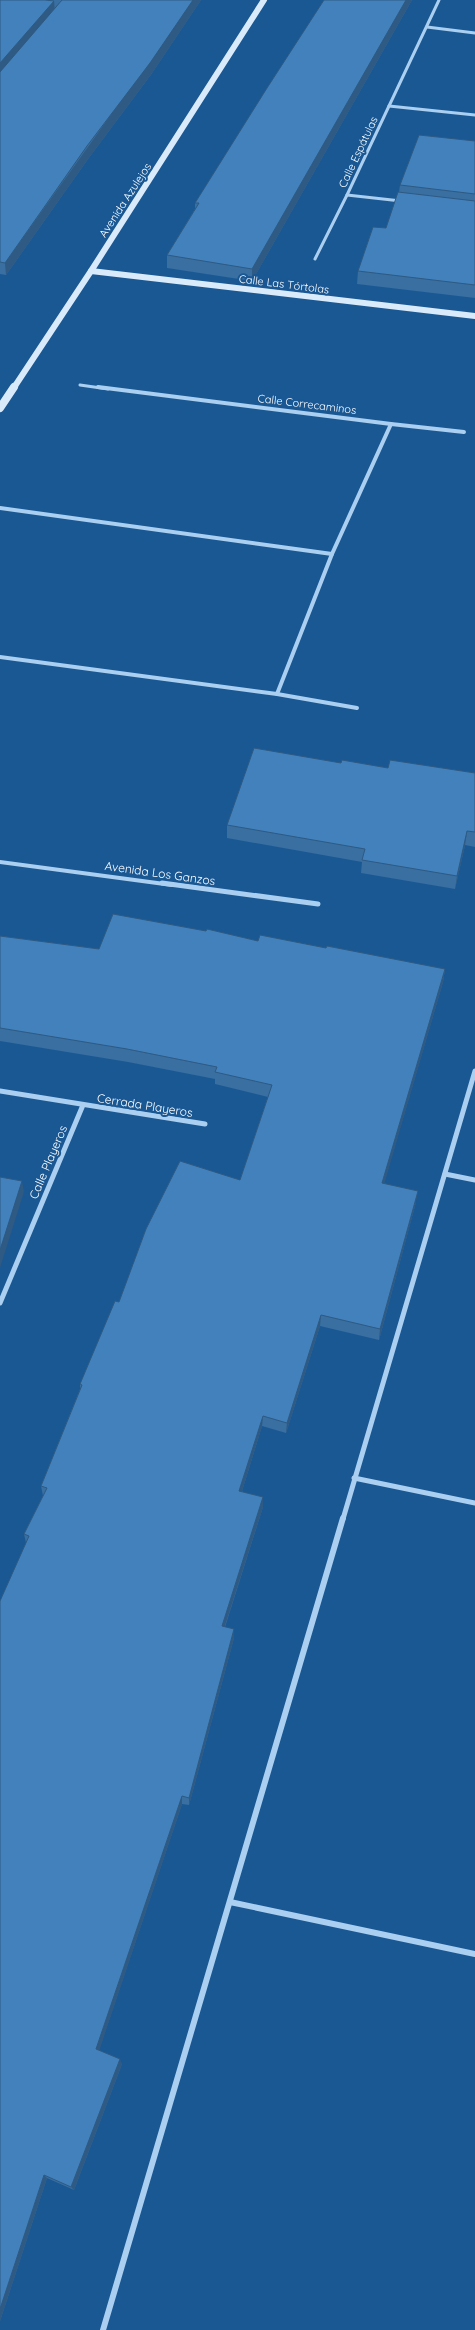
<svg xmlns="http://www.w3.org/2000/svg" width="475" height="2330" font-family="Quicksand,sans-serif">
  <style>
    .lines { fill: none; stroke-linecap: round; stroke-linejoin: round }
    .street-far3 { stroke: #abcff0; stroke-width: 3 }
    .street-far2 { stroke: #abcff0; stroke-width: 4 }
    .street-far1 { stroke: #abcff0; stroke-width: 5 }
    .street { stroke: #abcff0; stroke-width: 6 }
    .secondary-far1 { stroke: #d9eafb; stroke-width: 6 }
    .secondary { stroke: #d9eafb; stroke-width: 8 }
    .wall { fill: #396fa1 }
    .shaded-wall { fill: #2e5a83 }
    .building { fill: #4281bb; stroke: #2e5a83 }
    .labels { text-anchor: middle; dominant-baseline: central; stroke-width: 4; stroke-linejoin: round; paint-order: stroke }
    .far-street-label { font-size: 11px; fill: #fff; stroke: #1a5894 }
    .street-label { font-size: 12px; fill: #fff; stroke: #1a5894 }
  </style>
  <rect width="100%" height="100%" fill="#1a5894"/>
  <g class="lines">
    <!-- street-far3 -->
    <g class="street-far3">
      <polyline points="427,27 475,33"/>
      <polyline points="389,106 475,115"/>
      <polyline points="401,201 347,195 439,0"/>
      <polyline points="315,259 347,195"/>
      <polyline points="80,385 108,389"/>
    </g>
    <!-- street-far2 -->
    <g class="street-far2">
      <polyline points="391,424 464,432"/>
      <polyline points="0,508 332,554"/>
      <polyline points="0,657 277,694 332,554 391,424 98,387"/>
      <polyline points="277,694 357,708"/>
      <polyline points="0,862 172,885"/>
    </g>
    <!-- street-far1 -->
    <g class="street-far1">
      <polyline points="162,883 318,904"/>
      <polyline points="0,1091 205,1124"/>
      <polyline points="445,1174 475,1180"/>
      <polyline points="0,1303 83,1105"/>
      <polyline points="354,1478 475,1503"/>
      <polyline points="343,1519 475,1071"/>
    </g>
    <!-- street -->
    <g class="street">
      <polyline points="230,1902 475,1954"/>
      <polyline points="103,2330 343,1518"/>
    </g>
    <!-- secondary-far1 -->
    <g class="secondary-far1">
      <polyline points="91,271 475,316"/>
      <polyline points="13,389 91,271 264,0"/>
    </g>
    <!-- secondary -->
    <polyline class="secondary" points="0,408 14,387"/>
  </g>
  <!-- wall -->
  <g class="wall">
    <polygon points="0,0 201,0 150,76 88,159 6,275 0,274"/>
    <polygon points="324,0 412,0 252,281 167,268 167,255 195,209 195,203"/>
    <polygon points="475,141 475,298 357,284 358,271 386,228 399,192 400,185"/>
    <polygon points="341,763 388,768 475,773 475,847 465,845 455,889 361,873 362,862 227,838 227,825"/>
    <polygon points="0,936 99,949 258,941 445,969 443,982 384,1183 416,1202 379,1340 320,1326 286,1433 262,1426 242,1491 263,1507 225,1627 234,1638 189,1805 182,1804 99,2050 122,2064 74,2190 47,2178 0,2321 26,1543 24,1534 43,1496 41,1486 80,1389 80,1384 119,1302 240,1180 268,1097 215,1084 215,1079 128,1062 0,1041"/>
  </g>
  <!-- shaded-wall -->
  <g class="shaded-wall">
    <polygon points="193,0 201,0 150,76 88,159 6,275 5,263"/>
    <polygon points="406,0 412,0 252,281 252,269"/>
    <polygon points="54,1 55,13 0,77 0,63"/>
    <polygon points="467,831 465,845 455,889 457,876"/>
    <polygon points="445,969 443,982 381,1195 382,1183"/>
    <polygon points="22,1181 24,1192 0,1268 0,1250"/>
    <polygon points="418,1191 416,1202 379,1340 380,1329"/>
    <polygon points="321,1315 320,1326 286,1433 287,1423"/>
    <polygon points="263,1416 262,1426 239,1501 239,1491"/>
    <polygon points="263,1497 263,1507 222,1635 222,1626"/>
    <polygon points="234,1629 234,1638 189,1805 189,1798"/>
    <polygon points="182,1796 182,1804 98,2054 96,2049"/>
    <polygon points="120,2059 122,2064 74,2190 71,2187"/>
    <polygon points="44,2175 47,2178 0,2321 0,2309"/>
  </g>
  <!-- building -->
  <g class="building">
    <polygon points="0,0 45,0 54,1 0,63"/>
    <polygon points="62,0 193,0 150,63 87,146 5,263 0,262 0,72"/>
    <polygon points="324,0 406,0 252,269 167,255 199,203 195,203 267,88"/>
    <polygon points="419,135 475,141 475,194 400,185"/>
    <polygon points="398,192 475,201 475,285 358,271 373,227 386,228"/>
    <polygon points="254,748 341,763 342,760 388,768 390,760 475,773 475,832 467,831 457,876 362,860 365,849 227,825"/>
    <polygon points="113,914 206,931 207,929 258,941 260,935 326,948 327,946 445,969 382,1183 418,1191 380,1329 321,1315 287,1423 263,1416 239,1491 263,1497 222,1626 234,1629 189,1798 182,1796 96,2049 120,2059 71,2187 44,2175 0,2309 0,1601 29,1536 24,1534 47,1488 41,1486 82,1385 80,1384 115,1301 119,1302 146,1229 180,1161 240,1180 272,1085 215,1072 217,1067 127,1049 0,1028 0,936 99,949"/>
    <polygon points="0,1177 22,1181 0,1250"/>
  </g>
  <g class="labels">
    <!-- far-street labels -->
    <g class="far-street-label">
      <text transform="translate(358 152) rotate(-65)">Calle Espátulas</text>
      <text transform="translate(125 200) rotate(-57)">Avenida Azulejos</text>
      <text transform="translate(284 284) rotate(7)">Calle Las Tórtolas</text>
      <text transform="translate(307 404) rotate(7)">Calle Correcaminos</text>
    </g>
    <!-- street labels -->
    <g class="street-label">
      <text transform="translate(160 873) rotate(8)">Avenida Los Ganzos</text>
      <text transform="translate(145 1105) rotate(9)">Cerrada Playeros</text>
      <text transform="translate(48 1162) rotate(-67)">Calle Playeros</text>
    </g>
  </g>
</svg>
